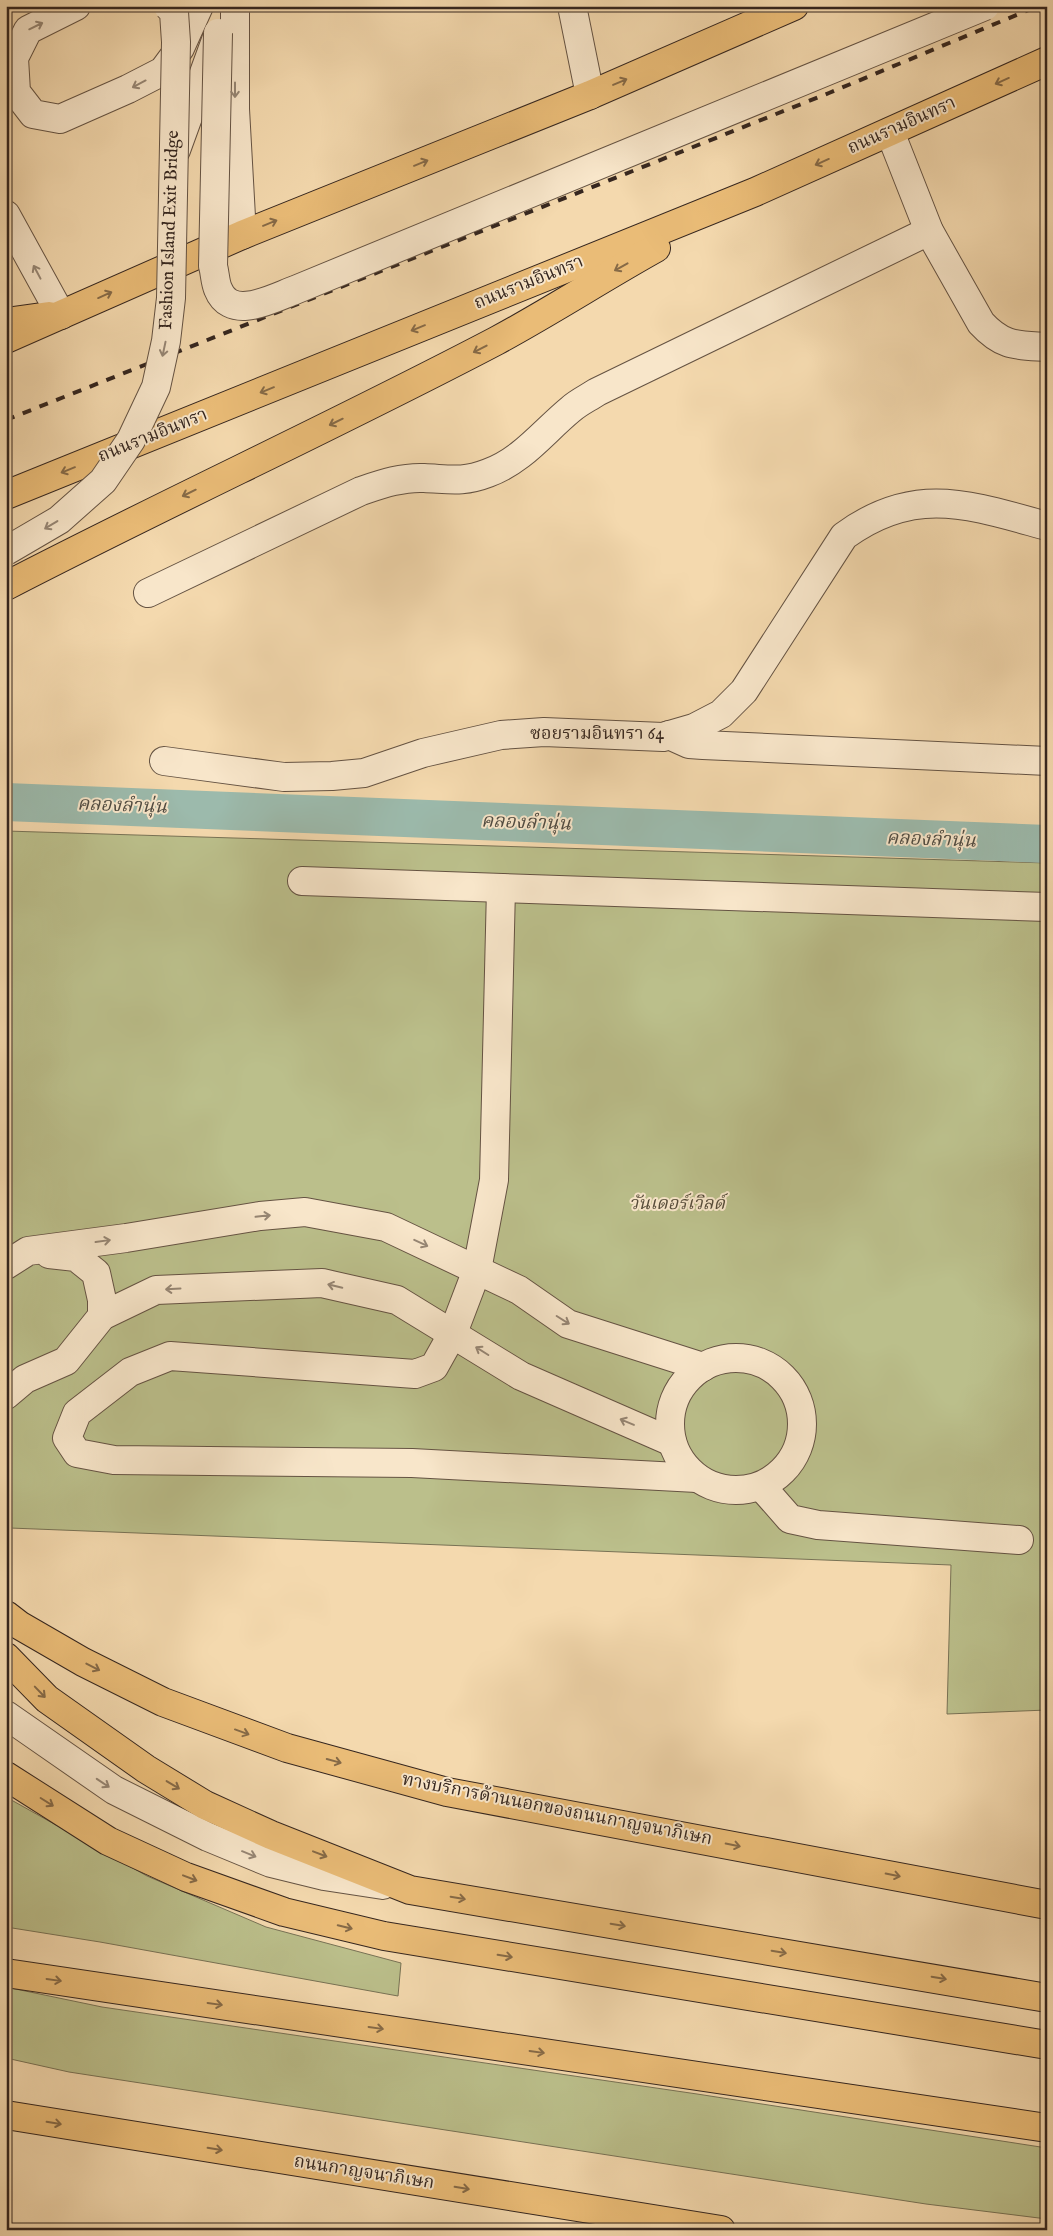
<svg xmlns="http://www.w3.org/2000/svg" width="1053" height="2236" font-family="'IM FELL English','Noto Serif Thai',serif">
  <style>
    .green { fill: #bbbf8b; stroke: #787255 }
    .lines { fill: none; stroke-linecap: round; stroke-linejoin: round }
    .canal { stroke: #9cbaac; stroke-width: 38 }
    .minor-casing { stroke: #655343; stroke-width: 30 }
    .major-casing { stroke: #35261f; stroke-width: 30 }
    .highway-casing { stroke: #35261f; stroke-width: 30 }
    .minor { stroke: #f8e6ca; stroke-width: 28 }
    .major { stroke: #eabc77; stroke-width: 28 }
    .highway { stroke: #eabc77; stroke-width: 28 }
    .rail { stroke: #35261f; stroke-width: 4; stroke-dasharray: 9 9; stroke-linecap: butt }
    .minor-bridge-casing { stroke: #655343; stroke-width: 30; stroke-linecap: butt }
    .minor-bridge { stroke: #f8e6ca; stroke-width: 28 }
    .oneway { stroke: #968674 }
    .oneway2 { stroke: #866a47 }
    .labels { text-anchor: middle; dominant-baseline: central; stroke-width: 4; stroke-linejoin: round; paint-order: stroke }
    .street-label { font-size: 18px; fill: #35261f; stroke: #f8e6ca }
    .park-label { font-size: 18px; font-style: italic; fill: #564c3a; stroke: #f8e6ca }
    .water-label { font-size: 19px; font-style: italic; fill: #4f4b42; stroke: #f8e6ca }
  </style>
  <rect width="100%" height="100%" fill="#f4d9ae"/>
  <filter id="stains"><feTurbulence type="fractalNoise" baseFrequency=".004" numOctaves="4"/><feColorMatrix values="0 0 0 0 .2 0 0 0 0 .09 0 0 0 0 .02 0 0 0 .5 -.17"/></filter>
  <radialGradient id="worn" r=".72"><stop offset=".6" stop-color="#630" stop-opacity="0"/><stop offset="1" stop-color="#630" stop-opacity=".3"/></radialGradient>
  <!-- green -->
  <g class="green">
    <polygon points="6,831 1047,863 1047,1710 947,1714 951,1565 10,1528 6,1524"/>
    <polygon points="6,1797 147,1876 266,1927 401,1963 398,1996 100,1942 6,1927"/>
    <polygon points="6,1987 102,2007 697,2094 1047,2148 1047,2219 926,2204 69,2072 6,2058"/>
  </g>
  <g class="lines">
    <!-- canal -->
    <polyline class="canal" points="6,802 1047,844"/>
    <!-- minor casing -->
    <g class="minor-casing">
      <g id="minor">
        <polyline points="76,6 28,30 14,58 16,92 33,114 60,119 128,89 163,71 180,48 199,6"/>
        <polyline points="235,6 235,109 242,235"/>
        <polyline points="572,6 590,95"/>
        <path d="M890,132L929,231L981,323C1003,347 1017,345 1047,347"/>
        <polyline points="176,150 216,40"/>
        <polyline points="6,215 61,315"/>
        <path d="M148,593L361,491C382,484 402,477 424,478C449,479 462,483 488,473C523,460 543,432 571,409C579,402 588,398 597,392L929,231"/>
        <polyline points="669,735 689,744 703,745 1047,761"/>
        <path d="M164,761L284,777L332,776L364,773L423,753L501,735L544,732L663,737L694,728L721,714L744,691L844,536C915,484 970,505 1047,526"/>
        <polyline points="302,881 1047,907"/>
        <polyline points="501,888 494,1180 477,1270 453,1333 434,1367 415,1374 170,1356 130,1372 77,1413 67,1438 77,1453 114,1460 412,1463 697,1478"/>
        <polyline points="49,1254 76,1257 96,1273 102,1300 102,1316"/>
        <polyline points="6,1265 28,1251 126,1238 260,1216 305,1212 386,1227 519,1290 568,1324 703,1367"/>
        <circle cx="736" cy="1424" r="66"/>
        <polyline points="6,1395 25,1379 66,1361 102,1316 156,1290 322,1283 397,1300 521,1376 672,1442"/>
        <polyline points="761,1486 790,1519 818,1525 1019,1540"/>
        <polyline points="6,1715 114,1790 208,1837 271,1863 324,1876 383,1885"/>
      </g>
    </g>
    <!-- major casing -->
    <g class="major-casing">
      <g id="major">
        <polyline points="6,322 49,316"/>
        <polyline points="6,1615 19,1625 83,1662 163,1702 287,1748 447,1792 1047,1905"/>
      </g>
    </g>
    <!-- highway casing -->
    <g class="highway-casing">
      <g id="highway">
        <polyline points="6,339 242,235 590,95 794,6"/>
        <polyline points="6,495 755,192 1047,61"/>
        <path d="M6,586C168,502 334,426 496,341C550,312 602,278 656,248"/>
        <polyline points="6,1657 47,1699 146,1769 205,1805 271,1835 410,1890 1047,1998"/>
        <polyline points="6,1776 108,1841 186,1877 284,1912 384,1936 1047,2045"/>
        <polyline points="6,1973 1047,2128"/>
        <polyline points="6,2115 721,2230"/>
      </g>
    </g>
    <!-- minor -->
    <use href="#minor" class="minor"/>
    <!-- major -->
    <use href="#major" class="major"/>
    <!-- highway -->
    <use href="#highway" class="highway"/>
    <!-- rail -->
    <polyline class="rail" points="6,420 829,93 1038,6"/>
    <!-- minor-bridge casing -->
    <g class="minor-bridge-casing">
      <g id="minor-bridge">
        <path d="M218,33L213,266C215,273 215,282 218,289C231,322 273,298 295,290L985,6"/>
        <polyline points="6,551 59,520 103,481 131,440 156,387 166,341 171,298 176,42 174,12 168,6"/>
      </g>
    </g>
    <!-- minor-bridge -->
    <use href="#minor-bridge" class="minor-bridge"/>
  </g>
  <!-- one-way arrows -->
  <defs><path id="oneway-shaft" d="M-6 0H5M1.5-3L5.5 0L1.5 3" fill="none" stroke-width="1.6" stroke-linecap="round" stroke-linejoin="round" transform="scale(1.25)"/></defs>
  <g class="oneway">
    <use href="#oneway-shaft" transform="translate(36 26) rotate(-26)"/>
    <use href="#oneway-shaft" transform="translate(139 84) rotate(152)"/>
    <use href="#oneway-shaft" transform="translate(235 90) rotate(90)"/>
    <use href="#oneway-shaft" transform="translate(37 272) rotate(-118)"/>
    <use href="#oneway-shaft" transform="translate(164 349) rotate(102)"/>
    <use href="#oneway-shaft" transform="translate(51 525) rotate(149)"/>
    <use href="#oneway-shaft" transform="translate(263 1216) rotate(-6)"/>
    <use href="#oneway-shaft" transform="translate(103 1241) rotate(-8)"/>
    <use href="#oneway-shaft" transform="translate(421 1243) rotate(25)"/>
    <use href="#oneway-shaft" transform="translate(335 1286) rotate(-167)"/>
    <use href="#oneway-shaft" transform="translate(173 1289) rotate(177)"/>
    <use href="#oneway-shaft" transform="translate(563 1320) rotate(32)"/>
    <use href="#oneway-shaft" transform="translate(482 1351) rotate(-148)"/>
    <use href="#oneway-shaft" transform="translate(627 1422) rotate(-157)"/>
    <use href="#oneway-shaft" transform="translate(103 1783) rotate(34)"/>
    <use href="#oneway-shaft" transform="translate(249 1854) rotate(22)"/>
  </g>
  <g class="oneway2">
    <use href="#oneway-shaft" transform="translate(1002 81) rotate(156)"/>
    <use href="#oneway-shaft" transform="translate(620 82) rotate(-23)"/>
    <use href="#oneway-shaft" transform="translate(822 162) rotate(156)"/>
    <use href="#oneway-shaft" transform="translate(421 163) rotate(-22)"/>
    <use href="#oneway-shaft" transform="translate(270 223) rotate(-22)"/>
    <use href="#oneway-shaft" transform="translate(621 267) rotate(151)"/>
    <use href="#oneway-shaft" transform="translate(105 295) rotate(-24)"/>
    <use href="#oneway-shaft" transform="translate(418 328) rotate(158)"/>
    <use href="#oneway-shaft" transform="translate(480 349) rotate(153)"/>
    <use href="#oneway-shaft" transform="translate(267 390) rotate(158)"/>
    <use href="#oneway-shaft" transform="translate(336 422) rotate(154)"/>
    <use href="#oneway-shaft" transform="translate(68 470) rotate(158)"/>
    <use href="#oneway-shaft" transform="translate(189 493) rotate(154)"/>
    <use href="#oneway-shaft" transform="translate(93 1667) rotate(27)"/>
    <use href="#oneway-shaft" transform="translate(40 1692) rotate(46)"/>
    <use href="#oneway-shaft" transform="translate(242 1732) rotate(20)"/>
    <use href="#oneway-shaft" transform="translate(334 1761) rotate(15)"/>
    <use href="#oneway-shaft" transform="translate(173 1785) rotate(31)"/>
    <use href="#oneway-shaft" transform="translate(47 1802) rotate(32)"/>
    <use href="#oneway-shaft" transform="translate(733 1845) rotate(11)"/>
    <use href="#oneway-shaft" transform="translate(320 1854) rotate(21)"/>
    <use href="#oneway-shaft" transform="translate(893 1875) rotate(11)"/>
    <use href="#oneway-shaft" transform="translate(190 1878) rotate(21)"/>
    <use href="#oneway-shaft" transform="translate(458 1898) rotate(10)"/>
    <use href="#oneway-shaft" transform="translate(618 1925) rotate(10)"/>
    <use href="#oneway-shaft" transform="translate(345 1927) rotate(14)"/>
    <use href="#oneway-shaft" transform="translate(779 1952) rotate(10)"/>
    <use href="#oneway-shaft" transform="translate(505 1956) rotate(9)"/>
    <use href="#oneway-shaft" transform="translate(939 1978) rotate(10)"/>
    <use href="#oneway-shaft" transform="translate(54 1980) rotate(8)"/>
    <use href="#oneway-shaft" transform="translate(215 2004) rotate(8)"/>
    <use href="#oneway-shaft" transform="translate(376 2028) rotate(8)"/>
    <use href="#oneway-shaft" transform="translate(537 2052) rotate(8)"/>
    <use href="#oneway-shaft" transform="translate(54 2123) rotate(9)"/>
    <use href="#oneway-shaft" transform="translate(215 2149) rotate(9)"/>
    <use href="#oneway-shaft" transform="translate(462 2188) rotate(9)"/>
  </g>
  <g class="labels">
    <!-- street labels -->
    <g class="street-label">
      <text transform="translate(902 126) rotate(-24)">ถนนรามอินทรา</text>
      <text transform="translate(170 230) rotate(-88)">Fashion Island Exit Bridge</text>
      <text transform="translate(529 283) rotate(-22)">ถนนรามอินทรา</text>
      <text transform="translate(153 436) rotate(-22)">ถนนรามอินทรา</text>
      <text x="597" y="734">ซอยรามอินทรา 64</text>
      <text transform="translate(557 1810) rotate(11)">ทางบริการด้านนอกของถนนกาญจนาภิเษก</text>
      <text transform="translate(364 2173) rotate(9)">ถนนกาญจนาภิเษก</text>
    </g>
    <!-- park labels -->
    <g class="park-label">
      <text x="677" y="1204">วันเดอร์เวิลด์</text>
    </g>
    <!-- water labels -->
    <g class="water-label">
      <text transform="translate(122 806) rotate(2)">คลองลำนุ่น</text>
      <text transform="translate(526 823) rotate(2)">คลองลำนุ่น</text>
      <text transform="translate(931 840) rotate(2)">คลองลำนุ่น</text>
    </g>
  </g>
  <!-- margin -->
  <rect width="1053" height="2236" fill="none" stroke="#f4d9ae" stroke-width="25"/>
  <rect x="8" y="8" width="1038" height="2221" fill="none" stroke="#35261f" stroke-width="2.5"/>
  <rect x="12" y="12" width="1028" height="2211" fill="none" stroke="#35261f"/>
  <rect width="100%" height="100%" filter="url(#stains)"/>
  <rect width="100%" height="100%" fill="url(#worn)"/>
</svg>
